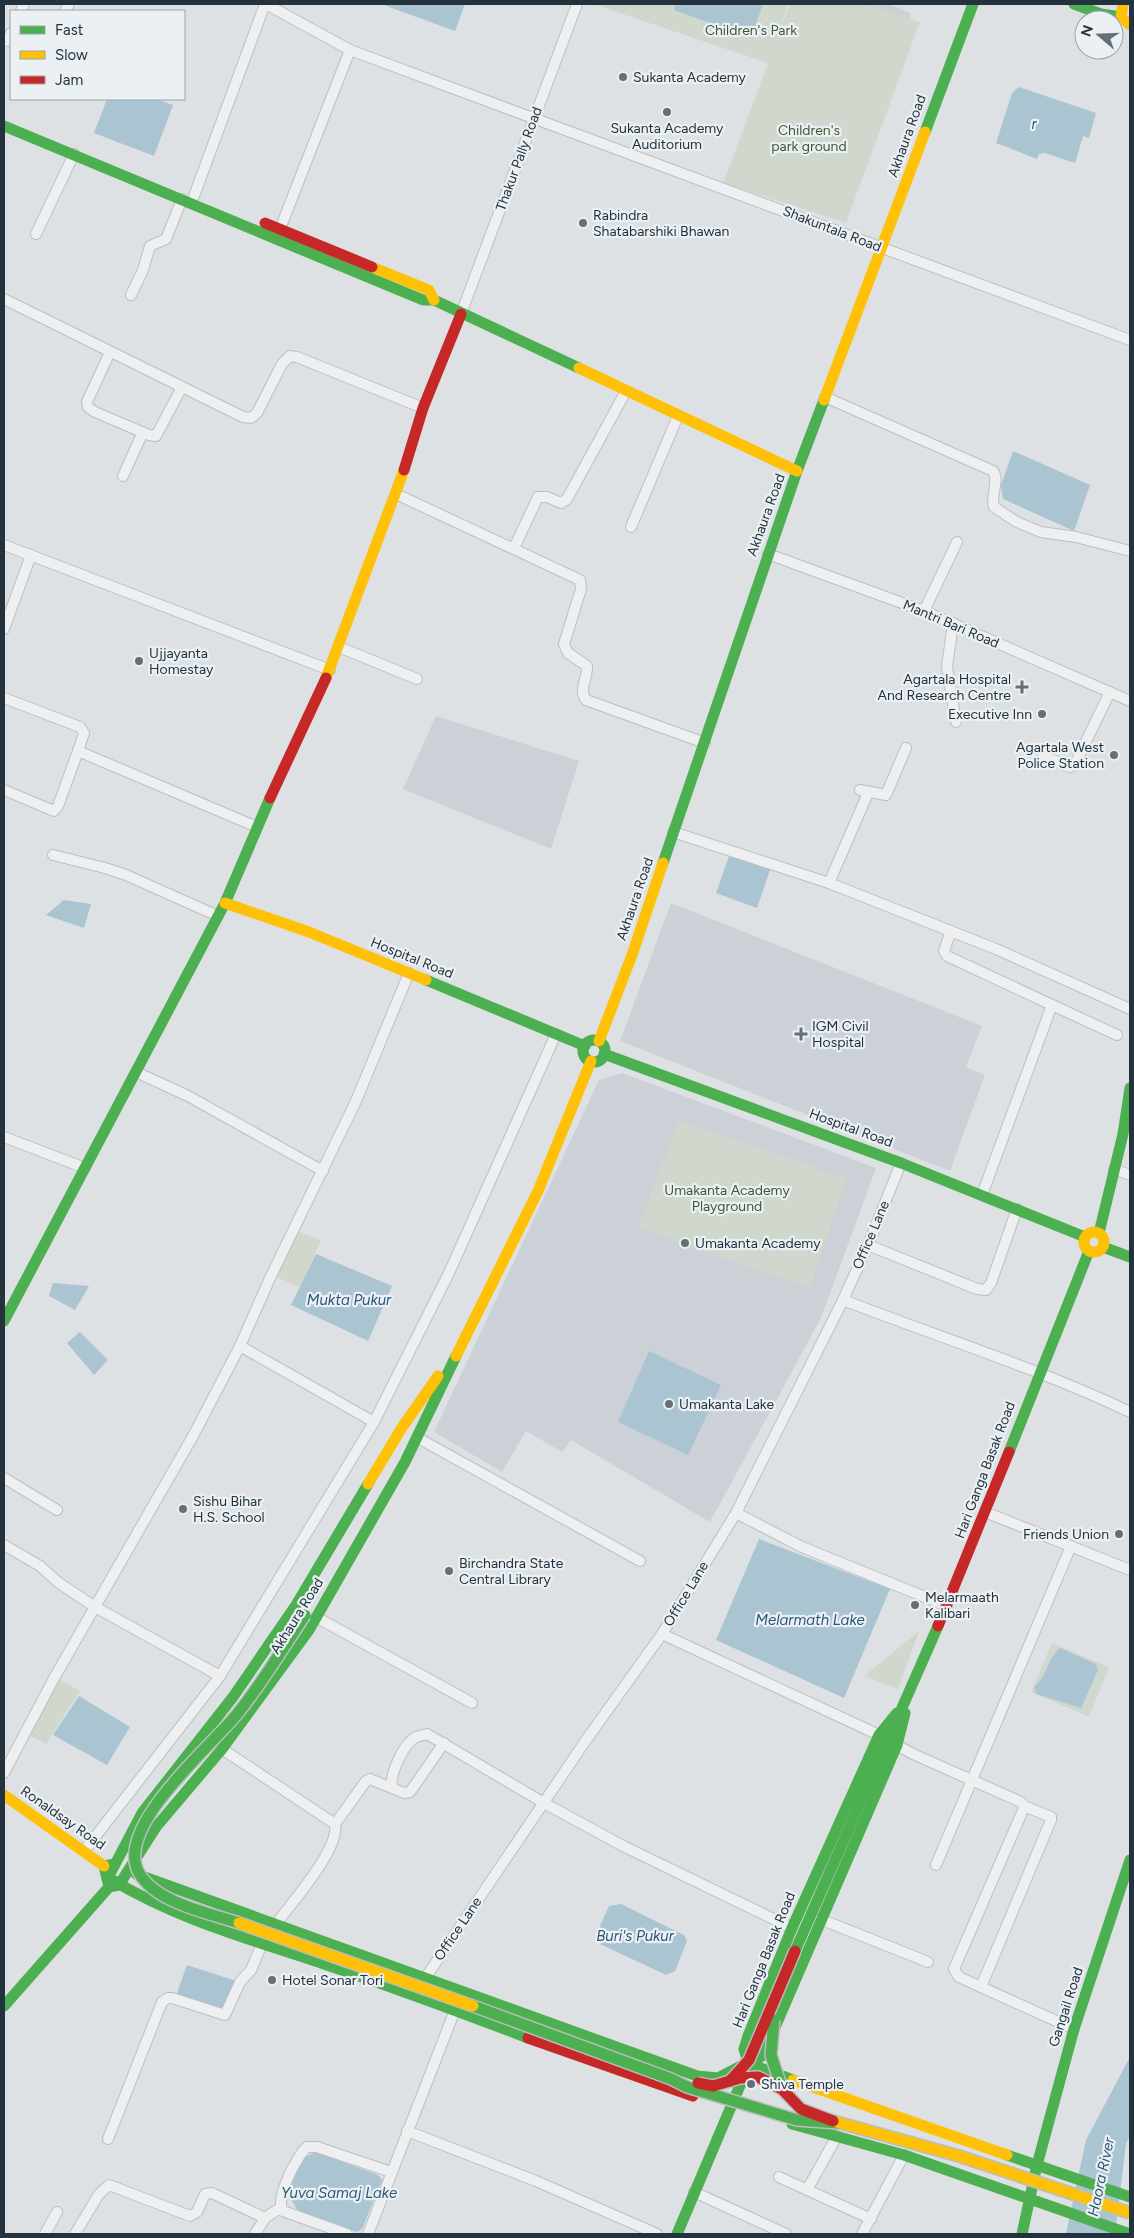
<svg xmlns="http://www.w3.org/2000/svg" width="1134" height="2238" font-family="Figtree,sans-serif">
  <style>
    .built { fill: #cbd1d7 }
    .green { fill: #d0d8cd }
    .water { fill: #aac4d1 }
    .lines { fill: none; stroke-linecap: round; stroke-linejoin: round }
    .street-casing { stroke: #bcbfc1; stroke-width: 12 }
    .street { stroke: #edeff0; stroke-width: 10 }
    .fast { stroke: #4caf50; stroke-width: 11 }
    .slow { stroke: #ffc107; stroke-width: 11 }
    .jam { stroke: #c62828; stroke-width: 11 }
    .fast-bridge-casing { stroke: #b9bec1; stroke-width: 14; stroke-linecap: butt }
    .slow-bridge-casing { stroke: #b9bec1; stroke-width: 14; stroke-linecap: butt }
    .jam-bridge-casing { stroke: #b9bec1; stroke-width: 14; stroke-linecap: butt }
    .fast-bridge { stroke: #4caf50; stroke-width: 11 }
    .slow-bridge { stroke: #ffc107; stroke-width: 11 }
    .jam-bridge { stroke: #c62828; stroke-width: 11 }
    .poi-dot { fill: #656f77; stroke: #eaf0f4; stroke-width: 2 }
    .labels { text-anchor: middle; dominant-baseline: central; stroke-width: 4.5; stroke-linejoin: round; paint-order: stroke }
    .park-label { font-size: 14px; fill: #405931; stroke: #eaf0f4 }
    .poi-label { font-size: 14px; fill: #24323d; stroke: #eaf0f4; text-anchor: start }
    .street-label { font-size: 14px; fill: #24323d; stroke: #eaf0f4 }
    .water-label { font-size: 15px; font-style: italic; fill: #2c5873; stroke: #eaf0f4 }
  </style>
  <rect width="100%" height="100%" fill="#dee1e3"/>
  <!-- built -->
  <g class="built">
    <polygon points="856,4 888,4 911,13 908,23"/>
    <polygon points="436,716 579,761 551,849 403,789"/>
    <polygon points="671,903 982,1026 966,1067 985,1075 950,1171 620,1041"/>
    <polygon points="622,1073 876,1168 821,1318 710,1522 571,1440 562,1452 526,1431 502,1472 434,1432 599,1080"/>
  </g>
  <!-- green -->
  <g class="green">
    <polygon points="593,4 788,4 777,37 790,4 863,4 920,22 846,223 723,183 768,63"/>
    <polygon points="679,1120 847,1179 810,1287 638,1228"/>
    <polygon points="297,1231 321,1240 300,1287 276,1277"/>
    <polygon points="919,1631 898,1689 864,1676"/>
    <polygon points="1052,1643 1109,1667 1089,1717 1031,1692"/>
    <polygon points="60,1680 80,1691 46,1744 29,1735"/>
  </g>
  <!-- water -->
  <g class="water">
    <polygon points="381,4 465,4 455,31"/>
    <polygon points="676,4 763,4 751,38 674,10"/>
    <polygon points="1019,87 1096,113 1089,138 1083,136 1075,163 1045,153 1039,154 1037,159 996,143 1012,93"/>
    <polygon points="107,99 156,99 173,105 154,156 94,133"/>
    <polygon points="1013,451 1090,485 1074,531 1003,499 1001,485"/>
    <polygon points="730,853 771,867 757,908 716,893"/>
    <polygon points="64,900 91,904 84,928 46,915"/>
    <polygon points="316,1254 392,1286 368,1341 291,1305"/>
    <polygon points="53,1283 89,1286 75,1310 49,1296"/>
    <polygon points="80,1332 108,1360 94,1375 67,1343"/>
    <polygon points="649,1351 721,1385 688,1455 618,1422"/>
    <polygon points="759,1539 890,1589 844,1698 716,1640"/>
    <path d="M1060,1648L1096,1664L1098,1670L1081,1708L1036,1694L1034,1687C1049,1675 1045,1661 1060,1648Z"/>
    <polygon points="79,1696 130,1727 107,1765 53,1735"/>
    <polygon points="621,1904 684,1935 687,1941 675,1971 666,1975 600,1944 596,1935 609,1906"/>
    <polygon points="187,1965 236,1981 223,2014 176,1996"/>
    <polygon points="1130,2057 1130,2135 1126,2144 1115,2234 1066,2234 1086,2140"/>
    <polygon points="315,2152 378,2175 382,2180 362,2229 357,2232 297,2210 288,2193 302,2159"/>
  </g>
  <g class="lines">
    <!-- street casing -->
    <g class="street-casing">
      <g id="street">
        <polyline points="266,4 350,50 1130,340"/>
        <polyline points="21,11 24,4"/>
        <polyline points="65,11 69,4"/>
        <polyline points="8,41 11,33"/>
        <polyline points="194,196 265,4"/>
        <polyline points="280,229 350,50"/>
        <polyline points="36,234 74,154"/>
        <polyline points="131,295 143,270 150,246 166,239 182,199"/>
        <polyline points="4,299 243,417 251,418 257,413 282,364 290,356 297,357 423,408"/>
        <polyline points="461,314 577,4"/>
        <polyline points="110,352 87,402 88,407 95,412 149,435 156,436 182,387"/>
        <path d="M825,397L993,471C1000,481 990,495 994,507L1017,522L1041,532L1076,537L1130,551"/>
        <polyline points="123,476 143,432"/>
        <path d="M396,494L580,580L581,589L564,644L568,653L587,666C588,678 578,689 586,700L705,743"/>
        <polyline points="631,527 678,416"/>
        <polyline points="4,545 330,670"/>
        <polyline points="514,548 538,497 547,497 561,503 567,499 626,391"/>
        <polyline points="768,554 924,611 1130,701"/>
        <polyline points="924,611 957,542"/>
        <polyline points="953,623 947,667 956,722"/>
        <polyline points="4,629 31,555"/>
        <polyline points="339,647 417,679"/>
        <polyline points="4,698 80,727 84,733 78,751 257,827"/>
        <polyline points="1043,756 1070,767 1075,764 1110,692"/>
        <polyline points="4,790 54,811 58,806 78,751"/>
        <polyline points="860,790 886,795 906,748"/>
        <polyline points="673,832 829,883 996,949 1130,1009"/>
        <polyline points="53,855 105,868 126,875 218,916"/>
        <polyline points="829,883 868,793"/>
        <polyline points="951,931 944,951 947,956 1052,1005 982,1195"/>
        <polyline points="1052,1005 1117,1035"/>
        <polyline points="136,1072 188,1096 323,1171"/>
        <polyline points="4,1137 85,1168"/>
        <polyline points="1114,1169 1130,1175"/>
        <polyline points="868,1245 977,1289 986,1290 991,1283 1017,1209"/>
        <path d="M843,1300C939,1337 1037,1368 1130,1412"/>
        <polyline points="240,1346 374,1422"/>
        <polyline points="418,1438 640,1561"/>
        <polyline points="4,1478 57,1510"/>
        <polyline points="985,1512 1130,1570"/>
        <polyline points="736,1513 802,1547 947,1606"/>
        <polyline points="4,1545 40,1566 59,1583 95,1607 220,1676"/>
        <polyline points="316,1617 472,1703"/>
        <polyline points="662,1634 879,1735 913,1754 1021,1802 1024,1806 1023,1810 954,1969 959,1977 1074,2029"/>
        <path d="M222,1749L335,1824C340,1849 292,1902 276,1924"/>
        <polyline points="4,1773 53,1680 193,1436 240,1346 270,1278 356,1101 409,973"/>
        <path d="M392,1787C390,1774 403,1744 416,1737C419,1736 424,1735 427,1734L544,1803L623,1846L792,1928"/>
        <polyline points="335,1824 366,1781 370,1779 404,1793 410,1792 444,1743"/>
        <polyline points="84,1851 220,1676 374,1422 449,1273 556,1034"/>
        <polyline points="936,1865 1071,1546"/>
        <polyline points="820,1919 928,1962"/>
        <polyline points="422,1983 584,1743 662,1634 736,1513 843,1300 868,1245 901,1163"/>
        <polyline points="981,1987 1051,1820 1051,1817 1024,1806"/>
        <polyline points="407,2131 536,2181 657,2234"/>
        <polyline points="108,2139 162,2002 168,1998 172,1998 225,2015 240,1982 251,1970 262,1944"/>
        <polyline points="779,2177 871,2219"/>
        <polyline points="807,2190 837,2136"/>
        <polyline points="694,2192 786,2234"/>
        <polyline points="45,2234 57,2212"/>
        <polyline points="75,2234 99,2194 109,2185 190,2216 197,2212 205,2194 212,2193 265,2218"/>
        <polyline points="255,2234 265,2218 280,2208"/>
        <path d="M347,2234L283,2211C274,2200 297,2155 307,2147H317L391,2172"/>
        <polyline points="368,2234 455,2010"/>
        <polyline points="862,2234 904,2155"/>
      </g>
    </g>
    <!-- street -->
    <use href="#street" class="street"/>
    <!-- fast -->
    <g class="fast">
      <polyline points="1074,4 1101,14 1121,17"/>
      <polyline points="4,126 423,300 434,300 579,368"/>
      <polyline points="925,132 973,4"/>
      <polyline points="663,863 797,471 824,400"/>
      <polyline points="426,980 585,1046"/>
      <circle cx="594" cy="1051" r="11"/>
      <polyline points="604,1054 901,1163 1085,1237"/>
      <polyline points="1099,1233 1123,1134 1130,1088"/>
      <polyline points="1103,1247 1130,1257"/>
      <polyline points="4,1321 225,903 270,798"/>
      <polyline points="1009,1452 1089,1251"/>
      <polyline points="115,1864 104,1866 109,1887 119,1885 156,1827 222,1749 309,1630 405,1462 456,1356"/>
      <polyline points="111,1872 142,1813 233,1697 296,1605 368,1484"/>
      <polyline points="136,1874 697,2076 718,2078 747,2063 793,2080"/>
      <path d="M109,1878C176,1919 250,1939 324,1964C393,1987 460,2012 528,2038"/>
      <polyline points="795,1951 938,1626"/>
      <polyline points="4,2006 109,1887"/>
      <polyline points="749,2065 744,2049 748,2036 792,1928 879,1735 897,1713"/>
      <polyline points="749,2065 763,2055 897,1745 905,1713"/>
      <polyline points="792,2124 904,2155 1130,2234"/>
      <polyline points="1007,2155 1130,2197"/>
      <polyline points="677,2234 747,2069"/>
      <polyline points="1022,2234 1037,2165 1074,2029 1130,1860"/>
    </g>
    <!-- slow -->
    <g class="slow">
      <polyline points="1123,4 1121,17 1130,25"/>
      <polyline points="372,267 429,290 434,300"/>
      <polyline points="579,368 797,471"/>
      <polyline points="824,400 925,132"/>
      <polyline points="326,678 404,470"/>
      <polyline points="225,903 309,932 426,980"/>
      <polyline points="599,1041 632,955 663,863"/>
      <circle cx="1094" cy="1242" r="10"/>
      <polyline points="456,1356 538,1191 591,1061"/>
      <polyline points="368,1484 401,1429 438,1376"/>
      <polyline points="4,1795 104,1866"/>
      <polyline points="793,2080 1007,2155"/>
    </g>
    <!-- jam -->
    <g class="jam">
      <polyline points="265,223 372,267"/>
      <polyline points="404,470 423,408 461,314"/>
      <polyline points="270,798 326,678"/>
      <polyline points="938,1626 1009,1452"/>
      <polyline points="528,2038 693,2096"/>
    </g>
    <!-- fast-bridge casing -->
    <g class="fast-bridge-casing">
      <g id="fast-bridge">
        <path d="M239,1923C209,1913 156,1903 139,1873C113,1827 212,1746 238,1713C263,1682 283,1648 305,1615"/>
        <polyline points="473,2006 671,2079 687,2087 797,2120 838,2123"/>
        <polyline points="774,2020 771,2055 782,2089"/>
      </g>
    </g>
    <!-- slow-bridge casing -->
    <g class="slow-bridge-casing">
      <g id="slow-bridge">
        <polyline points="239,1923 473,2006"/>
        <polyline points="833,2121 959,2156 1130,2213"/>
      </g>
    </g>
    <!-- jam-bridge casing -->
    <g class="jam-bridge-casing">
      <g id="jam-bridge">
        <polyline points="730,2081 749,2060 795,1951"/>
        <polyline points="698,2083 713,2086 740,2078 758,2077 782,2089 801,2109 833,2121"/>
      </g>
    </g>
    <!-- fast-bridge -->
    <use href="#fast-bridge" class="fast-bridge"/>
    <!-- slow-bridge -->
    <use href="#slow-bridge" class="slow-bridge"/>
    <!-- jam-bridge -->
    <use href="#jam-bridge" class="jam-bridge"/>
  </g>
  <!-- markers -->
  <g class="poi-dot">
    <circle cx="623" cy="77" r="5"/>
    <circle cx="667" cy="112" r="5"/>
    <circle cx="583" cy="223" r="5"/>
    <circle cx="139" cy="661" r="5"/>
    <path d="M1019.5 679.5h5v5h5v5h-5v5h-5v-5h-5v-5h5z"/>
    <circle cx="1042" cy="714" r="5"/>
    <circle cx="1114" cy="755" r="5"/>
    <path d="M798.5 1026.5h5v5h5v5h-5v5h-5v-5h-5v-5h5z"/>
    <circle cx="685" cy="1243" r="5"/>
    <circle cx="669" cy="1404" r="5"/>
    <circle cx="183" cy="1509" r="5"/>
    <circle cx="1119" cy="1534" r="5"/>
    <circle cx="449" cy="1571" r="5"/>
    <circle cx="915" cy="1605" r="5"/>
    <circle cx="272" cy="1980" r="5"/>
    <circle cx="751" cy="2084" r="5"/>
  </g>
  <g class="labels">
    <!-- park labels -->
    <g class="park-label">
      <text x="751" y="30">Children's Park</text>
      <text x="809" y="130">Children's<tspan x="809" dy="16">park ground</tspan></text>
      <text x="727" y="1190">Umakanta Academy<tspan x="727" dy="16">Playground</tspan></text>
    </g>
    <!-- poi labels -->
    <g class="poi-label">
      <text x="633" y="77">Sukanta Academy</text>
      <text x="667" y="128" text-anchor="middle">Sukanta Academy<tspan x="667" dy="16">Auditorium</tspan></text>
      <text x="593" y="215">Rabindra<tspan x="593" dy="16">Shatabarshiki Bhawan</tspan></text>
      <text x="149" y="653">Ujjayanta<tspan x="149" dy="16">Homestay</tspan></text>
      <text x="1011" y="679" text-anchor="end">Agartala Hospital<tspan x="1011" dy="16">And Research Centre</tspan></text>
      <text x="1032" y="714" text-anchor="end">Executive Inn</text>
      <text x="1104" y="747" text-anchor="end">Agartala West<tspan x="1104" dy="16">Police Station</tspan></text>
      <text x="812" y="1026">IGM Civil<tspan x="812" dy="16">Hospital</tspan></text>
      <text x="695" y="1243">Umakanta Academy</text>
      <text x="679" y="1404">Umakanta Lake</text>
      <text x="193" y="1501">Sishu Bihar<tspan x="193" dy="16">H.S. School</tspan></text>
      <text x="1109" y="1534" text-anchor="end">Friends Union</text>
      <text x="459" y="1563">Birchandra State<tspan x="459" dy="16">Central Library</tspan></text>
      <text x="925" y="1597">Melarmaath<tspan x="925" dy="16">Kalibari</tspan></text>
      <text x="282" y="1980">Hotel Sonar Tori</text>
      <text x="761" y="2084">Shiva Temple</text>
    </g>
    <!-- street labels -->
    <g class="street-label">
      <text transform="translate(907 136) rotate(-70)">Akhaura Road</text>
      <text transform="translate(519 159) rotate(-70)">Thakur Pally Road</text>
      <text transform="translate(832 229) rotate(21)">Shakuntala Road</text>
      <text transform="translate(766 515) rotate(-70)">Akhaura Road</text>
      <text transform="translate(951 624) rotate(23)">Mantri Bari Road</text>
      <text transform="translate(635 899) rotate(-71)">Akhaura Road</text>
      <text transform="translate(412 958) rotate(22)">Hospital Road</text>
      <text transform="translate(851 1128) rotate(20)">Hospital Road</text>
      <text transform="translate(871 1235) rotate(-67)">Office Lane</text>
      <text transform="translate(985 1470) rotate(-69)">Hari Ganga Basak Road</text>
      <text transform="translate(686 1594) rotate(-59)">Office Lane</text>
      <text transform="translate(297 1616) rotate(-58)">Akhaura Road</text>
      <text transform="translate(63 1818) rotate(35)">Ronaldsay Road</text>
      <text transform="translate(458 1929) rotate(-56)">Office Lane</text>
      <text transform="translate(764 1960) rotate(-68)">Hari Ganga Basak Road</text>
      <text transform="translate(1066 2007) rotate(-72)">Gangail Road</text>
    </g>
    <!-- water labels -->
    <g class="water-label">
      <text x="1034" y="124">r</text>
      <text x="349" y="1300">Mukta Pukur</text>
      <text x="810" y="1620">Melarmath Lake</text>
      <text x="635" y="1936">Buri's Pukur</text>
      <text transform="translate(1101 2177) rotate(-78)">Haora River</text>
      <text x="339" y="2193">Yuva Samaj Lake</text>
    </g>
  </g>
  <!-- border -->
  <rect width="1134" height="2238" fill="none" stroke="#24323d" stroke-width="10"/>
  <!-- legend -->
  <rect x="10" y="10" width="175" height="90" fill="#eaf0f4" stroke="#9ba4ab"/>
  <rect x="20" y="26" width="25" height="8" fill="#4caf50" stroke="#9ba4ab"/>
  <text x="55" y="35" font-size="15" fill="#24323d">Fast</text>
  <rect x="20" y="51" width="25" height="8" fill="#ffc107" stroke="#9ba4ab"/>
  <text x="55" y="60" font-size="15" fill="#24323d">Slow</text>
  <rect x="20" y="76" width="25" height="8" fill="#c62828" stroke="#9ba4ab"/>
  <text x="55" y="85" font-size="15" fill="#24323d">Jam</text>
  <!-- north arrow -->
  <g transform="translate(1099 35) rotate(289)"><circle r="24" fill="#eaf0f4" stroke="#9ba4ab"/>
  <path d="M0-4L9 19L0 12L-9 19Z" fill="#656f77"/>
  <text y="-8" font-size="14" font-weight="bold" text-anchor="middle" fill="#24323d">N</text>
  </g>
</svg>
